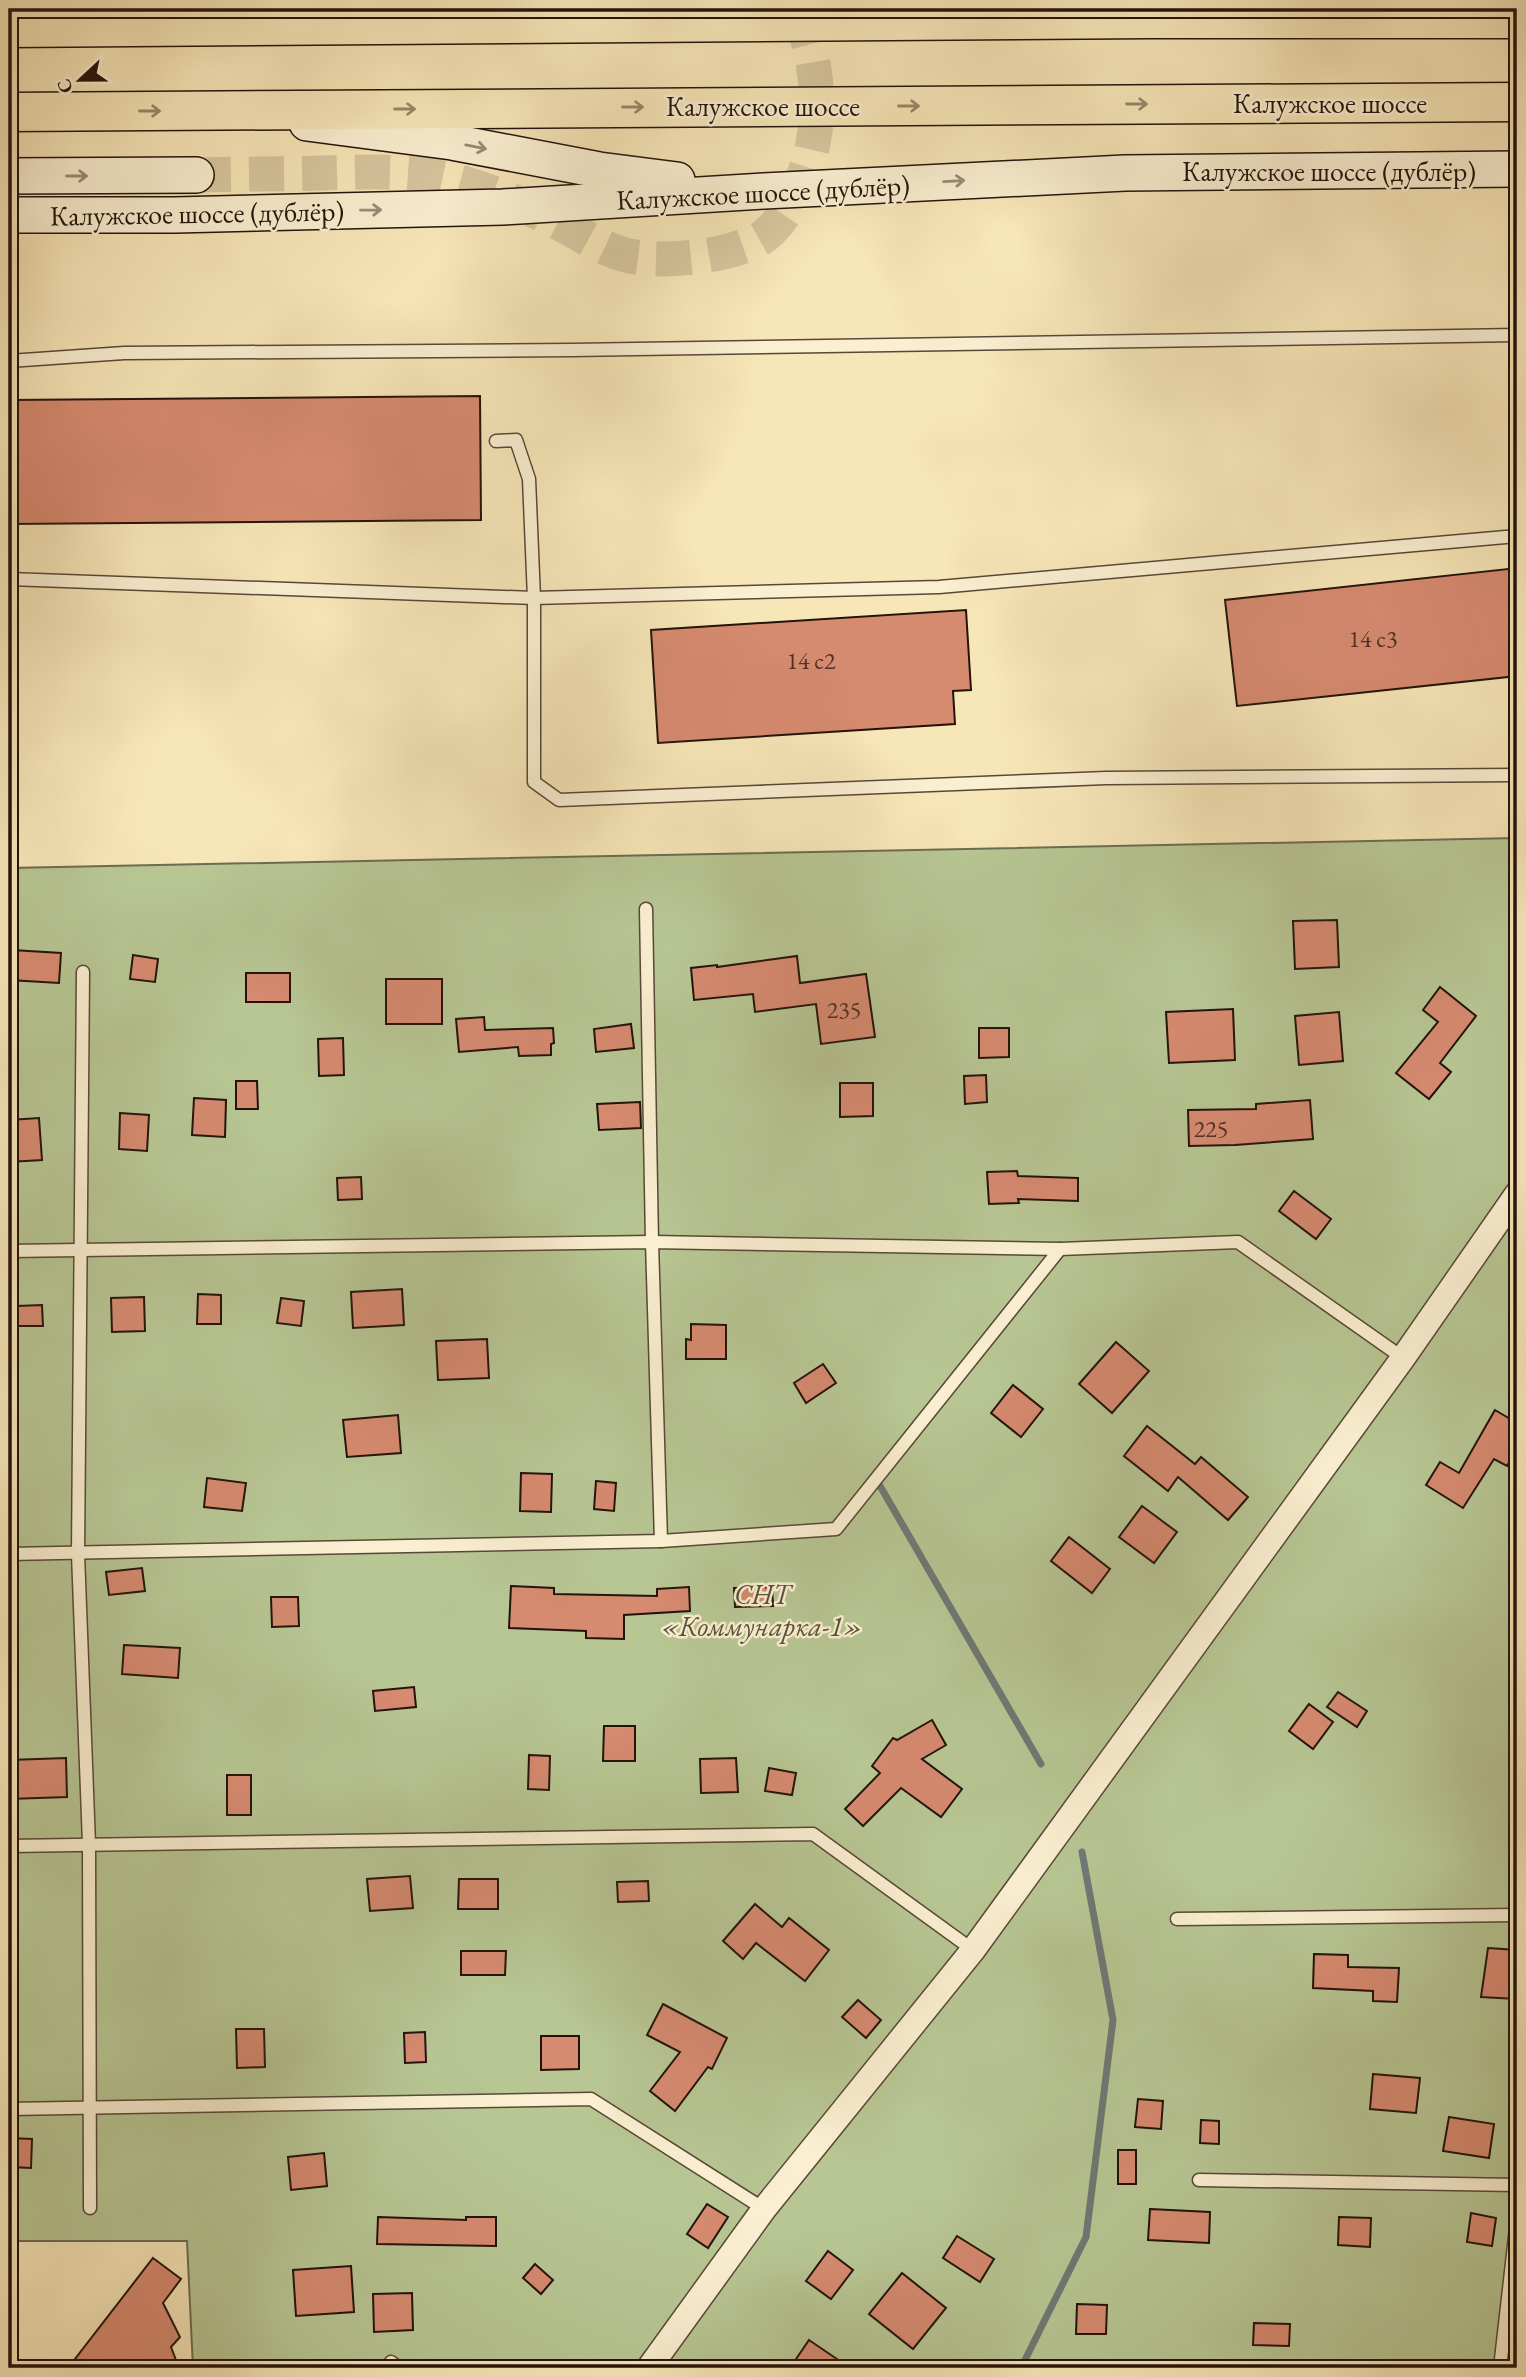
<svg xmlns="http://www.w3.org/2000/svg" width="1526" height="2377" font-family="'EB Garamond',serif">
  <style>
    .green { fill: #b7c693; stroke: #6d6c50; stroke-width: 2 }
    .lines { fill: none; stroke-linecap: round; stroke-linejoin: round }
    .stream { stroke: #6f7974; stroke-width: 7 }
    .building { fill: #d68a70; stroke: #23130c; stroke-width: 2 }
    .secondary-tunnel { stroke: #d7c69e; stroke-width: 35; stroke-dasharray: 35 18; stroke-linecap: butt }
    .lane-casing { stroke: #584837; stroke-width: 15 }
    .street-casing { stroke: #584837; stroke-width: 27 }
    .secondary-casing { stroke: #23130c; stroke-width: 38 }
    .highway-casing { stroke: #23130c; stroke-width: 41 }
    .lane { stroke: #faefd1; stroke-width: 12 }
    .street { stroke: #faefd1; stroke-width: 24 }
    .secondary { stroke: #faefd1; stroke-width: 35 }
    .highway { stroke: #f7e6b8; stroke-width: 38 }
    .oneway { stroke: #98876b }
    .oneway2 { stroke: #998c78 }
    .labels { text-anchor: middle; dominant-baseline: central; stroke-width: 5; stroke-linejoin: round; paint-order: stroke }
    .number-label { font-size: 24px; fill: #503125 }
    .street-label { font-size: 28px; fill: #23130c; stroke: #faefd1 }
    .park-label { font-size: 28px; font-style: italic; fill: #57523b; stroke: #faefd1 }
  </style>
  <rect width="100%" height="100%" fill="#f7e6b8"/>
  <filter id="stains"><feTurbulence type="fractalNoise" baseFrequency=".00286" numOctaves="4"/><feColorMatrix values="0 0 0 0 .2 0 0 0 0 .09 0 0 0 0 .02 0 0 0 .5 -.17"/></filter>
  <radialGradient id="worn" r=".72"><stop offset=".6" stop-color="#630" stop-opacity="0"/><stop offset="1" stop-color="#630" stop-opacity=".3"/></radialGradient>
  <!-- green -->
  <polygon class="green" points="1517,838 1517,2368 193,2368 187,2241 9,2241 9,868"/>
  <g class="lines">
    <!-- stream -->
    <g class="stream">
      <polyline points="876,1479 1041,1764"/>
      <polyline points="1021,2368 1086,2237 1113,2020 1082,1852"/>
    </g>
  </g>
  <!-- building -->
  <g class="building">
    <polygon points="480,396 481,520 9,524 9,400"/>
    <polygon points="1517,568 1517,676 1237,706 1225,600"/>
    <polygon points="966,610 971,690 953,691 955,724 658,743 651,630"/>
    <polygon points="1337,920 1339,967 1295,969 1293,921"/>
    <polygon points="12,950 61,953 59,983 9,980"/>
    <polygon points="133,955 158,959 155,982 130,979"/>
    <polygon points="797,956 800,983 866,974 875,1037 821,1044 816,1004 755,1012 753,994 694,1000 691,968 717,965 717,967"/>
    <rect x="246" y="973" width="44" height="29"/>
    <rect x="386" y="979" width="56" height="45"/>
    <polygon points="1440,987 1476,1016 1440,1063 1451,1072 1429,1099 1396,1073 1438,1022 1423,1010"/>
    <polygon points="1233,1009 1235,1060 1169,1063 1166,1012"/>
    <polygon points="1339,1012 1343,1061 1299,1065 1295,1016"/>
    <polygon points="484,1017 485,1030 553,1028 554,1043 551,1044 551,1055 519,1056 518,1047 459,1052 456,1019"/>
    <polygon points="631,1024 634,1048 596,1052 594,1029"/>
    <polygon points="979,1028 1009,1028 1009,1057 979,1058"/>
    <polygon points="343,1038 344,1075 319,1076 318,1039"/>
    <polygon points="986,1075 987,1102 965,1104 964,1076"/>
    <polygon points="236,1081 257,1081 258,1109 236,1109"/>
    <polygon points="840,1083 873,1083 873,1116 840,1117"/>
    <polygon points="194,1098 226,1100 225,1137 192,1135"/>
    <polygon points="1310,1100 1313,1139 1235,1145 1189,1146 1188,1110 1256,1109 1256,1104"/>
    <polygon points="640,1102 641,1128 599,1130 597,1104"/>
    <polygon points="120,1113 149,1115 147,1151 119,1149"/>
    <polygon points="39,1118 42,1160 9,1162 9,1120"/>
    <polygon points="1017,1171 1018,1176 1078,1178 1078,1201 1018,1199 1019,1203 989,1204 987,1172"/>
    <polygon points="361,1177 362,1199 338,1200 337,1178"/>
    <polygon points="1294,1191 1331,1219 1316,1239 1279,1211"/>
    <polygon points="402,1289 404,1325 353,1328 351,1292"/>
    <polygon points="198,1294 221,1295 221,1324 197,1324"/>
    <polygon points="144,1297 145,1331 112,1332 111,1298"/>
    <polygon points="281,1298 304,1301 301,1326 277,1323"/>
    <polygon points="42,1305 43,1326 18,1326 17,1306"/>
    <polygon points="691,1324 726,1325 726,1359 686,1359 686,1339 691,1340"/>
    <polygon points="487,1339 489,1378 438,1380 436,1341"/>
    <polygon points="1116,1342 1149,1371 1112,1413 1079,1384"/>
    <polygon points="823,1364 836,1383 806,1403 794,1383"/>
    <polygon points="1013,1385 1043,1409 1021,1437 991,1413"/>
    <polygon points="1495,1410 1517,1423 1517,1448 1507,1466 1494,1459 1463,1508 1426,1485 1440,1462 1459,1473"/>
    <polygon points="398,1415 401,1453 347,1457 343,1420"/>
    <polygon points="1147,1426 1195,1464 1201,1457 1248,1497 1228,1520 1178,1477 1168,1491 1124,1456"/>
    <polygon points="521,1473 552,1474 551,1512 520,1511"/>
    <polygon points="207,1478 246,1483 242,1511 204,1507"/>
    <polygon points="596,1481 616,1483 614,1511 594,1509"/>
    <polygon points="1142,1506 1177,1532 1154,1563 1119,1537"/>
    <polygon points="1069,1537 1110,1569 1092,1593 1051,1561"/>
    <polygon points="142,1568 145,1591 109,1595 106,1572"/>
    <polygon points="511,1586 554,1588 554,1594 657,1596 657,1589 689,1587 690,1611 624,1615 624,1639 586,1638 586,1631 509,1628"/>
    <polygon points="772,1587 773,1606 735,1607 734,1588"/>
    <polygon points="271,1597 298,1597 299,1626 272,1627"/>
    <polygon points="124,1645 180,1648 178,1678 122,1674"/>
    <polygon points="414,1687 416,1707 375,1711 373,1691"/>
    <polygon points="1338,1692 1367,1711 1357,1727 1327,1707"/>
    <polygon points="1309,1704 1333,1722 1313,1749 1289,1731"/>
    <polygon points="932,1720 946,1745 922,1759 962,1789 941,1817 901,1788 863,1826 845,1809 880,1773 872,1766 893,1738 897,1740"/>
    <polygon points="604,1726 635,1726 635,1761 603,1761"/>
    <polygon points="529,1755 550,1756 549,1790 528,1789"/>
    <polygon points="66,1758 67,1797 9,1799 9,1760"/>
    <polygon points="736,1758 738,1792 701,1793 700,1759"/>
    <polygon points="769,1768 796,1773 792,1795 765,1791"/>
    <rect x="227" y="1775" width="24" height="40"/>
    <polygon points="410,1876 413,1908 370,1911 367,1879"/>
    <polygon points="459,1879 498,1879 498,1909 458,1909"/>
    <polygon points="648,1881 649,1901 618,1902 617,1882"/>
    <polygon points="755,1904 782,1927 789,1918 829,1950 805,1981 756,1943 743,1959 723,1941"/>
    <polygon points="1488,1948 1517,1950 1516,1999 1481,1997"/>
    <polygon points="461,1951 506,1951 505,1975 461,1975"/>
    <polygon points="1314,1954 1348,1955 1348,1967 1399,1968 1397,2002 1373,2001 1373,1991 1313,1988"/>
    <polygon points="858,2000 881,2020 866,2038 842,2017"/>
    <polygon points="663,2004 727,2038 712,2069 708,2067 675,2111 650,2091 680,2052 647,2035"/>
    <polygon points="236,2029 264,2029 265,2067 237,2068"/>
    <polygon points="425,2032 426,2062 405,2063 404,2033"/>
    <polygon points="541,2036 579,2036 579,2069 541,2070"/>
    <polygon points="1373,2074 1420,2078 1416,2113 1370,2109"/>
    <polygon points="1138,2099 1163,2101 1161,2129 1135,2127"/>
    <polygon points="1449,2117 1494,2124 1489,2158 1443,2151"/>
    <polygon points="1201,2120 1219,2121 1219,2144 1200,2143"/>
    <polygon points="9,2138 32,2139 31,2168 9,2167"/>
    <rect x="1118" y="2150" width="18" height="34"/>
    <polygon points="324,2153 327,2186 291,2190 288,2157"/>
    <polygon points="707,2204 728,2217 708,2248 687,2234"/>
    <polygon points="1150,2209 1210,2212 1209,2243 1148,2240"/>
    <polygon points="1471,2213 1496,2218 1492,2246 1467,2242"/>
    <polygon points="378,2217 466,2220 466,2217 496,2217 496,2246 377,2244"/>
    <polygon points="1339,2217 1371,2218 1370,2247 1338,2245"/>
    <polygon points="957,2236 994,2259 980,2282 943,2258"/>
    <polygon points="828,2251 853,2270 831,2299 806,2281"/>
    <polygon points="153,2258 181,2279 163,2303 180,2337 171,2347 179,2368 68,2368"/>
    <polygon points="535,2264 553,2280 541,2294 523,2278"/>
    <polygon points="351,2266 354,2312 296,2316 293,2270"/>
    <polygon points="902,2273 946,2308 913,2349 869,2314"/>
    <polygon points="412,2293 413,2330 374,2332 373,2294"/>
    <polygon points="1077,2304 1107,2305 1106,2334 1076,2334"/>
    <polygon points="1254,2323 1290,2324 1289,2346 1253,2345"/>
    <polygon points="809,2340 850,2368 790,2368"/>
  </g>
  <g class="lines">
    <!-- secondary-tunnel -->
    <path class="secondary-tunnel" d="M196,175C238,174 281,174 323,173C362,172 401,170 439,177C478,185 518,202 553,220C576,231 600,248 625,255C660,264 728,257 760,239C779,227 791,204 800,184C825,131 820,62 797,9"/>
    <!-- lane casing -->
    <g class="lane-casing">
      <g id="lane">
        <polyline points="9,361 124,353 572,350 1517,335"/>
        <polyline points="496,441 516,440 529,479 534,598 534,782 559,800 1106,778 1517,775"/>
        <polyline points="9,579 534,598 939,587 1517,536"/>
        <polyline points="646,909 652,1242 661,1541"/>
        <polyline points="83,972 78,1554 89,1844 90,2208"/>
        <polyline points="9,1251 652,1242 1060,1249 1238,1242 1403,1358"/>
        <polyline points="9,1554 661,1541 836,1529 1060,1249"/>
        <polyline points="9,1846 813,1834 973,1950"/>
        <polyline points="1177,1919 1517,1915"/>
        <polyline points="9,2109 591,2099 764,2209"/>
        <polyline points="1199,2180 1517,2185"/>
        <polyline points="391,2362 399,2368"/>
        <polyline points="1500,2368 1517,2219"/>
      </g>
    </g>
    <!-- street casing -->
    <g class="street-casing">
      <polyline id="street" points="649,2368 764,2209 973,1950 1403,1358 1517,1194"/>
    </g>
    <!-- secondary casing -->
    <g class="secondary-casing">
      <g id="secondary">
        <polyline points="307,123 452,142 599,170 677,180"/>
        <polyline points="9,176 196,175"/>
        <polyline points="9,215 175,215 503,207 764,191 1125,173 1517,169"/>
      </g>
    </g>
    <!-- highway casing -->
    <g class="highway-casing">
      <g id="highway">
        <polyline points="9,28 1151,19 1517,19"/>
        <polyline points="9,112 1517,102"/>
      </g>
    </g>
    <!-- lane -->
    <use href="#lane" class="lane"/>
    <!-- street -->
    <use href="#street" class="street"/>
    <!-- secondary -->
    <use href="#secondary" class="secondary"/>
    <!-- highway -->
    <use href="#highway" class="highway"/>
  </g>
  <!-- one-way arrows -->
  <defs><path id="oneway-shaft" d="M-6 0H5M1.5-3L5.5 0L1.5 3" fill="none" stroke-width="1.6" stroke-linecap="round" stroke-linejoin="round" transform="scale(1.75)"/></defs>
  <g class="oneway">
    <use href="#oneway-shaft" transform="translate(1137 104)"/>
    <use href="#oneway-shaft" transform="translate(909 106)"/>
    <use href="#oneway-shaft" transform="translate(633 107)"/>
    <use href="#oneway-shaft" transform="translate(405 109)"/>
    <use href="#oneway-shaft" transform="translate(150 111)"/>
  </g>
  <g class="oneway2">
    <use href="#oneway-shaft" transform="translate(476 147) rotate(11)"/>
    <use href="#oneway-shaft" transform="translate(77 176)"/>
    <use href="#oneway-shaft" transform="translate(954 181) rotate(-3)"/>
    <use href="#oneway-shaft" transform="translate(371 210) rotate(-1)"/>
  </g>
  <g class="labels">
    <!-- number labels -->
    <g class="number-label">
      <text x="1373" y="638">14 с3</text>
      <text x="811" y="660">14 с2</text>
      <text x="844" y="1009">235</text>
      <text x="1211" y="1128">225</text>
    </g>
    <!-- street labels -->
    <g class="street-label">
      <text x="1330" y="103">Калужское шоссе</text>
      <text x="763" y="106">Калужское шоссе</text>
      <text x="1329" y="171">Калужское шоссе (дублёр)</text>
      <text transform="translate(763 192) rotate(-3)">Калужское шоссе (дублёр)</text>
      <text transform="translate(197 213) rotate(-1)">Калужское шоссе (дублёр)</text>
    </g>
    <!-- park labels -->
    <g class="park-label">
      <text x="762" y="1594">СНТ<tspan x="762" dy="32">«Коммунарка-1»</tspan></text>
    </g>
  </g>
  <!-- margin -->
  <rect width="1526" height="2377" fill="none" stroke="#f7e6b8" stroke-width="35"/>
  <rect x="10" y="10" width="1505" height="2356" fill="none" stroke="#23130c" stroke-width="3.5"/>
  <rect x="18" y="18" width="1491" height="2342" fill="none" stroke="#23130c" stroke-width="2"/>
  <!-- north arrow -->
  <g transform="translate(80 80) rotate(248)" stroke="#faefd1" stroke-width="5" paint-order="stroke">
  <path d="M0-5L12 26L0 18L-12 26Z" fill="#23130c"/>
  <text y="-10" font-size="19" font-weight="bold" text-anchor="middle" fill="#23130c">С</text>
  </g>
  <rect width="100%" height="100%" filter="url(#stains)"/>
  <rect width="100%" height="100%" fill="url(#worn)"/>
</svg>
